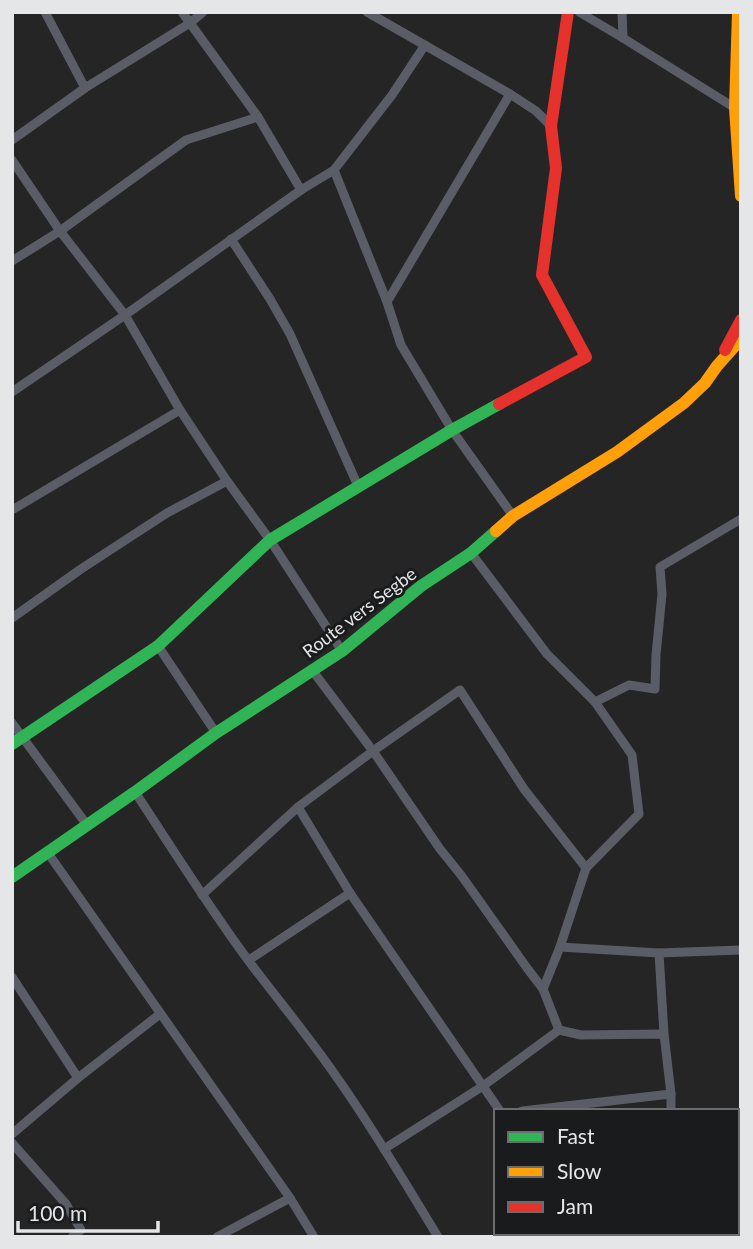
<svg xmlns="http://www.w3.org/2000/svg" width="753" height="1249" font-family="Lato,sans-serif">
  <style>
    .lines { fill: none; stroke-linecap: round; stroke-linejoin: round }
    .street { stroke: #5a5d65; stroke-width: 9 }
    .fast { stroke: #30b455; stroke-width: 12 }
    .slow { stroke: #ff9f0a; stroke-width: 12 }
    .jam { stroke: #e5322d; stroke-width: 12 }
    .labels { text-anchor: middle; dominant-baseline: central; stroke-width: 6; stroke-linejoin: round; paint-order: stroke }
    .street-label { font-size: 18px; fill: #e5e6e8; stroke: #1a1b1d }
  </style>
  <rect width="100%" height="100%" fill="#252526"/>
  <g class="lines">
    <!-- street -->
    <g class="street">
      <polyline points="45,12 85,88"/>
      <polyline points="182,12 258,117 301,190"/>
      <polyline points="367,12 510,94 536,111 551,126"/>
      <polyline points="579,12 623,38 735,108"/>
      <polyline points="622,12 623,38"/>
      <polyline points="12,140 85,88 190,23 203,12"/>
      <polyline points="12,160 60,231 125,315 180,410 227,481 270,540 342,651"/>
      <polyline points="334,170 387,302 401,345 452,430 513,516"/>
      <polyline points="231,239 270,299 290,334 358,486"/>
      <polyline points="12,261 60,231 186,140 258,117"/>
      <polyline points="387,302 510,94"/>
      <polyline points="12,392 125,315 301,190 334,170 392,95 425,45"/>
      <polyline points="12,510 180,410"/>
      <polyline points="471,553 547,654 595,702"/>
      <polyline points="12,618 81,569 167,513 227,481"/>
      <polyline points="158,646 216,733"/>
      <polyline points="312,670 373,751 440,849 461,875 527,968 543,989 559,1030"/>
      <polyline points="12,723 87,825"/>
      <path d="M135,792C172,848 208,906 248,960C278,1000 310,1038 338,1079C374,1130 406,1184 438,1237"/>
      <polyline points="298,807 350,893 500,1111"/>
      <polyline points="48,853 290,1198 314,1237"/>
      <polyline points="586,868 639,814 632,755 595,702 629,685 655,689 656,655 662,594 660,567 741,519"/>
      <polyline points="202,895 298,807 373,751 460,690 524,789 586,868 560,947 543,989"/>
      <polyline points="560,947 659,953 741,950"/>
      <polyline points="659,953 664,1034"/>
      <polyline points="249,960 350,893"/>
      <polyline points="12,977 78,1078 12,1134"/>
      <polyline points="78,1078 160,1014"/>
      <polyline points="522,1111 671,1094"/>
      <polyline points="12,1143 66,1204 81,1230 72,1237"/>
      <polyline points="384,1149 483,1086 559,1030 581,1035 664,1034 671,1094 671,1111"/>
      <polyline points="737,1199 741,1199"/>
      <polyline points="569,1233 569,1237"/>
      <polyline points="217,1237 290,1198"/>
    </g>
    <!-- fast -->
    <g class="fast">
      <polyline points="12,744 158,646 270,540 452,430 499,404"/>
      <polyline points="12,877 135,792 216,733 342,651 421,586 471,553 496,531"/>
    </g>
    <!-- slow -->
    <g class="slow">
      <polyline points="738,12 735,108 741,196"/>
      <polyline points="496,531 513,516 617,452 684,403 705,383 717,366 741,339"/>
    </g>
    <!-- jam -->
    <g class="jam">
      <polyline points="725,350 741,320"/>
      <polyline points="499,404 586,357 542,275 556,168 551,126 568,12"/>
    </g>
  </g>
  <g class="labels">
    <!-- street labels -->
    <g class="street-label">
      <text transform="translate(359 612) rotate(-37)">Route vers Segbe</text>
    </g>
  </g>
  <!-- border -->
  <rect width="753" height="1249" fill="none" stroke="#e5e6e8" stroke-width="28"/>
  <!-- legend -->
  <rect x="494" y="1109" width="245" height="126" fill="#1a1b1d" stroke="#6b6c6e" stroke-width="2"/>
  <rect x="508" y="1132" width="35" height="10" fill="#30b455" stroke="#6b6c6e" stroke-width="2"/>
  <text x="557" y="1144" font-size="21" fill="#e5e6e8">Fast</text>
  <rect x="508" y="1167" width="35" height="10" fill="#ff9f0a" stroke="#6b6c6e" stroke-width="2"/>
  <text x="557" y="1179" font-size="21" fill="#e5e6e8">Slow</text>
  <rect x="508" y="1202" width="35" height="10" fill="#e5322d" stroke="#6b6c6e" stroke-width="2"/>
  <text x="557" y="1214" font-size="21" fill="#e5e6e8">Jam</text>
  <!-- scale -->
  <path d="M18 1221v10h140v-10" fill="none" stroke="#e5e6e8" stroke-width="3.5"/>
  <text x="28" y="1221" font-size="21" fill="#e5e6e8" stroke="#1a1b1d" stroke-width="5" paint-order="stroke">100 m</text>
</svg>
